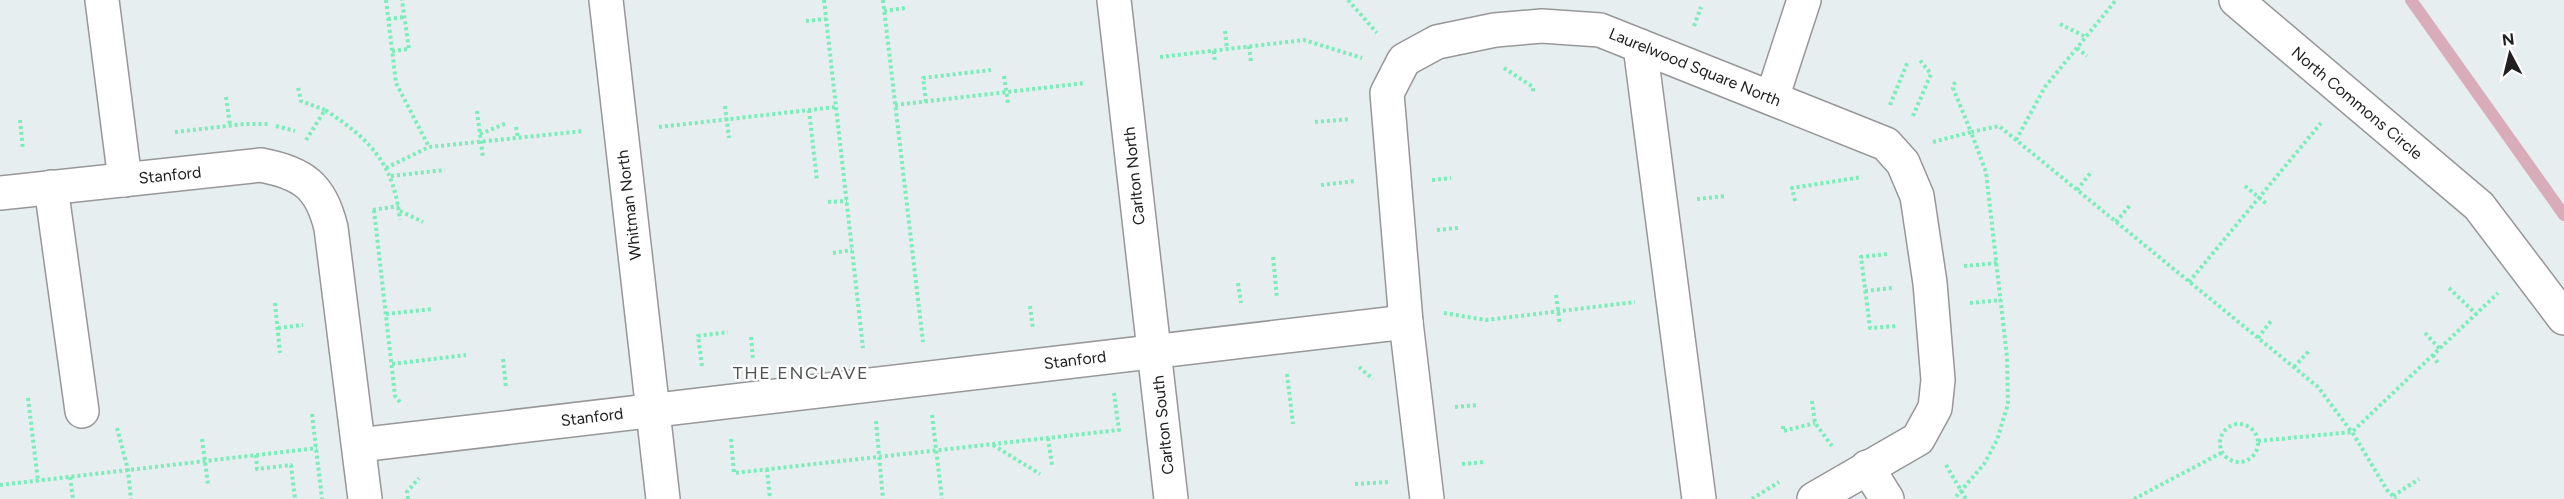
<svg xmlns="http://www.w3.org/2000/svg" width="2564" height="499" font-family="Figtree,sans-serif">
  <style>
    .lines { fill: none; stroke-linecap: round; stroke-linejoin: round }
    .stream { stroke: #d9acba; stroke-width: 12 }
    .minor-casing { stroke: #979797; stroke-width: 36 }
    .path { stroke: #7bedbb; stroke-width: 4; stroke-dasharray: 3 3; stroke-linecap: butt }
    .minor { stroke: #fff; stroke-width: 33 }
    .labels { text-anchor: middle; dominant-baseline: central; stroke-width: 4.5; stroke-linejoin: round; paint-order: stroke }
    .street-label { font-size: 16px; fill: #202020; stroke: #fff }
    .neighbourhood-label { font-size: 18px; letter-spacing: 1.5px; fill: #535353; stroke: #fff }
  </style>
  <rect width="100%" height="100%" fill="#e7eeef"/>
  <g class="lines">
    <!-- stream -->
    <polyline class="stream" points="2411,0 2564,215"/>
    <!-- minor casing -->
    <g class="minor-casing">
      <g id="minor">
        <polyline points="102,0 125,180"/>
        <polyline points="606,0 663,499"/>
        <polyline points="1114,0 1171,499"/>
        <polyline points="2236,0 2479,206 2564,318"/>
        <polyline points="1640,46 1699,499"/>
        <polyline points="1772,98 1804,0"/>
        <polyline points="51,187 82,411"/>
        <path d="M0,193L261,165C303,173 321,186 331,228L365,499"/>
        <polyline points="359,445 1406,322"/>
        <polyline points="1867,467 1887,499"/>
        <polyline points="1427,499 1406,322 1387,93 1404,60 1437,42 1495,30 1542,26 1600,30 1886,144 1903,163 1917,196 1930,283 1938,380 1935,408 1918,439 1814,499"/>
      </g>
    </g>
    <!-- path -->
    <g class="path">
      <polyline points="386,0 396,83 429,147"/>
      <polyline points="824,0 863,348"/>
      <polyline points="883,0 923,342"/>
      <polyline points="1348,0 1377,33"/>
      <polyline points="884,11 905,8"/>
      <polyline points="388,19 405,17"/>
      <polyline points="806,21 826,19"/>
      <polyline points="2060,24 2086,37"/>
      <polyline points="1694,26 1701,7"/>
      <polyline points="1225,31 1227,49"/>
      <polyline points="1249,46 1251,62"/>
      <polyline points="2077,48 2087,56"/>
      <polyline points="392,51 409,49 402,0"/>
      <polyline points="1214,51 1215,63"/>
      <polyline points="1160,57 1304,40 1362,58"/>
      <polyline points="1504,68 1533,87 1533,93"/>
      <polyline points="1004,76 1008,103"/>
      <polyline points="1955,82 1953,88 1971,132 1999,126 2318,387 2354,435 2387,490 2396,499"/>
      <polyline points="298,88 301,101 325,110"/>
      <polyline points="226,97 230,125"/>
      <polyline points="926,102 923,78 991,70"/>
      <polyline points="895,105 1085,83"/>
      <polyline points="1890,105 1908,61"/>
      <polyline points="725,106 729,138"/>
      <polyline points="809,110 817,181"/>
      <polyline points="477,111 483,158"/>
      <polyline points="1913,116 1931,74 1919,59"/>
      <polyline points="20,120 23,150"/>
      <polyline points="1315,122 1350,119"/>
      <polyline points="276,126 295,131"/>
      <polyline points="516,127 518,138"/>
      <polyline points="659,127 836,107"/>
      <polyline points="175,132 244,124 268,124"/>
      <polyline points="480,134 507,123"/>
      <path d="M306,140L325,110C371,140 394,164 400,220"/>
      <polyline points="2016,140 2045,87 2116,0"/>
      <polyline points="1933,142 1971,132 1986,172 2007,357 2008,404 1997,440 1984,464 1954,499"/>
      <polyline points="386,168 429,147 584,131"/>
      <polyline points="391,176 445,170"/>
      <polyline points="1432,180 1451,178"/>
      <polyline points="1321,185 1356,181"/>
      <polyline points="2245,186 2268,205"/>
      <polyline points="2077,190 2092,171"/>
      <polyline points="1697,199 1726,196"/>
      <polyline points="1795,201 1792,188 1862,177"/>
      <polyline points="828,202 847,201"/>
      <polyline points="373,210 399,206"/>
      <polyline points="374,210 395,396 400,402"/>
      <polyline points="400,211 423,222"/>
      <polyline points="2116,222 2131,204"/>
      <polyline points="1437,230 1458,228"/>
      <polyline points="833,253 852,250"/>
      <polyline points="1887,254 1861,257 1870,328 1897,326"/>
      <polyline points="1273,257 1277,298"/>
      <polyline points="1964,266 1997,263"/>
      <polyline points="2189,282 2321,123"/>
      <polyline points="1238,283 1241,303"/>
      <polyline points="2449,288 2476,314"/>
      <polyline points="1865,291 1892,288"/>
      <polyline points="1556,295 1560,325"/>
      <polyline points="275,303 280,353"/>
      <polyline points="1970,303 2001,300"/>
      <polyline points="1030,306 1033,329"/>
      <polyline points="1444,313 1486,320 1635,302"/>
      <polyline points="386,314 433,309"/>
      <polyline points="278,328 303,325"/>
      <polyline points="2425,333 2440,349"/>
      <polyline points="751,337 753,360"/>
      <polyline points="2258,338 2271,321"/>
      <polyline points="2433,355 2439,365"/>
      <polyline points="503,359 506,388"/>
      <polyline points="392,364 466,355"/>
      <polyline points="702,366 698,336 728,332"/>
      <polyline points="1359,367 1373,379"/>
      <polyline points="2294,367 2309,351"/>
      <polyline points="1287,374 1293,424"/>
      <polyline points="28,398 38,481"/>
      <polyline points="1812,401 1815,423 1832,446"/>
      <polyline points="1455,407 1478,405"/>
      <polyline points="312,414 322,499"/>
      <polyline points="932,415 942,499"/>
      <polyline points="876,421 883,499"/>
      <circle cx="2239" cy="443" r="19"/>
      <polyline points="1783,426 1783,431 1815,423"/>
      <polyline points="117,428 128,470 131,499"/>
      <polyline points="1048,438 1052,465"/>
      <polyline points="202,439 208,484"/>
      <polyline points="731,439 734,473 1119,430 1114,393"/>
      <polyline points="2258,441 2352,432 2498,293"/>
      <polyline points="993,445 1040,474"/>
      <polyline points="256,455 257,469 291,465 295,499"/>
      <polyline points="1462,464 1484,462"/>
      <polyline points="1946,465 1966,499"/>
      <polyline points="767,469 770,499"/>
      <polyline points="70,477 73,499"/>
      <polyline points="1355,484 1388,482"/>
      <polyline points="0,485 317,448"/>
      <polyline points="2393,496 2419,479"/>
      <polyline points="408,499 407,492 419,478"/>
      <polyline points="1752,499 1779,482"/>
      <polyline points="2134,499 2223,452"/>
    </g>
    <!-- minor -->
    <use href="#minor" class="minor"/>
  </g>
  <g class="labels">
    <!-- street labels -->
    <g class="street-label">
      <text transform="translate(1695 67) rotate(22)">Laurelwood Square North</text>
      <text transform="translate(2357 103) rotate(40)">North Commons Circle</text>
      <text transform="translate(170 175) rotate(-6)">Stanford</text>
      <text transform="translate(1134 176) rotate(-96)">Carlton North</text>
      <text transform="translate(629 205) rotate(-97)">Whitman North</text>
      <text transform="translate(1075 360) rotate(-7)">Stanford</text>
      <text transform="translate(592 417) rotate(-7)">Stanford</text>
      <text transform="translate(1163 425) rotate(-96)">Carlton South</text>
    </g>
    <!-- neighbourhood labels -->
    <g class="neighbourhood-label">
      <text x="801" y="373">THE ENCLAVE</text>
    </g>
  </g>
  <!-- north arrow -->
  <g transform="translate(2510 54) rotate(353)" stroke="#ffffff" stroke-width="4.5" paint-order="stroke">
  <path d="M0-4.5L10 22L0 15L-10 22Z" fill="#202020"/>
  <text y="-9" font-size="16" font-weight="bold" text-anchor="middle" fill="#202020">N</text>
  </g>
</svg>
